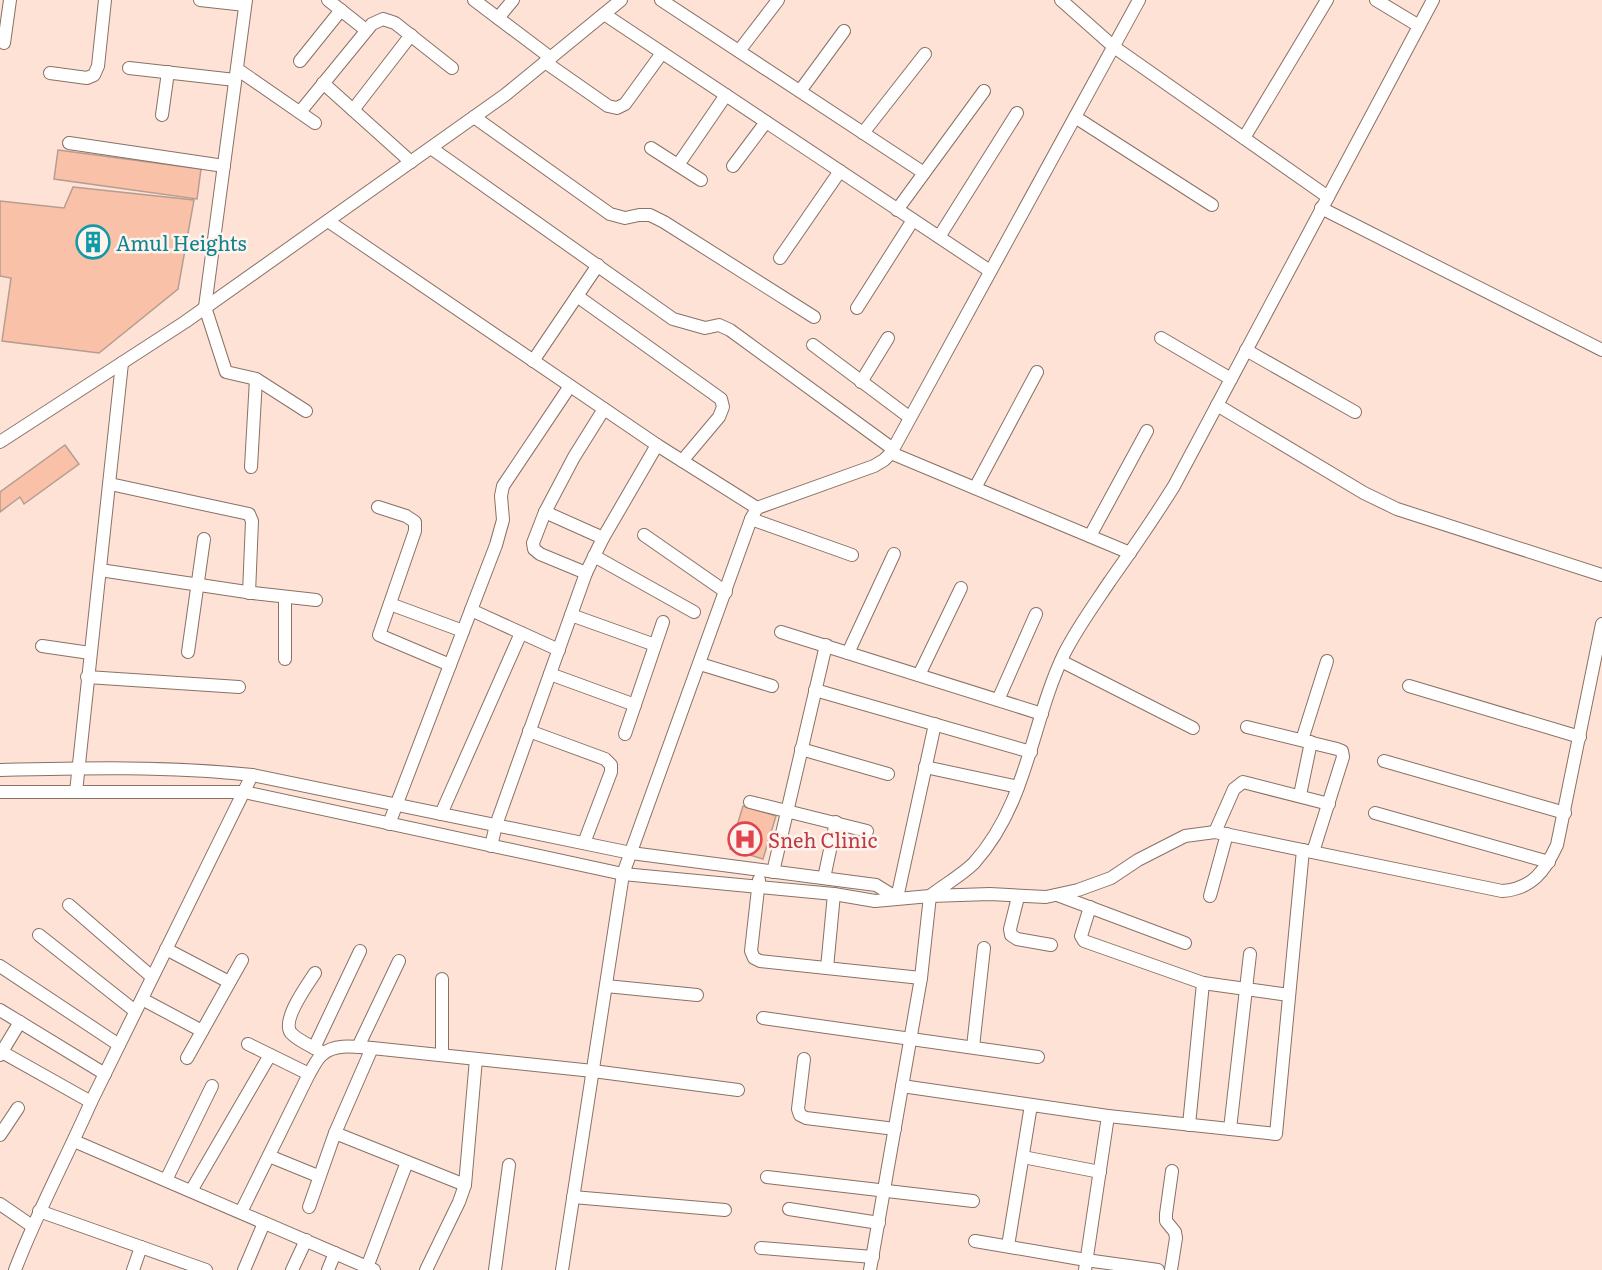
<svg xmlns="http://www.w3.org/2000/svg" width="1602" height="1270" font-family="Literata,serif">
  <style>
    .building { fill: #f9c1a8; stroke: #b69d91; stroke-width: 1.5 }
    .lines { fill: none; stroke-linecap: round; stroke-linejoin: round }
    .minor-casing { stroke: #897166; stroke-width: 14 }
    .minor { stroke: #fff; stroke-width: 12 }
    .labels { text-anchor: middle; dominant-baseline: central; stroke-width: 5; stroke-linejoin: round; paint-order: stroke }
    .culture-label { font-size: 20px; fill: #0d838f; stroke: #fff3ee; text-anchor: start }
    .health-label { font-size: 20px; fill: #be3a42; stroke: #fff3ee; text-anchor: start }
  </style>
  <rect width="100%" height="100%" fill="#fee2d6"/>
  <!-- building -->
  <g class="building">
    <polygon points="58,150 201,169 197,199 54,179"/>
    <polygon points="73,187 194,200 178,289 99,353 2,341 11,278 0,276 0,201 64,208"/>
    <polygon points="65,445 79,464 24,504 20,497 0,512 0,492"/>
    <polygon points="743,806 776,816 763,859 730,849"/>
  </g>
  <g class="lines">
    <!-- minor casing -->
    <g class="minor-casing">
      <g id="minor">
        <polyline points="200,0 245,5"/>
        <polyline points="246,0 205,307 226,372 256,379 306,411"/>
        <polyline points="328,0 366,30"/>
        <polyline points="474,0 551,58"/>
        <polyline points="661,0 924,173"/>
        <polyline points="1061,0 1114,47 1328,197"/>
        <polyline points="1376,0 1419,26"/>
        <polyline points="604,14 990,271"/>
        <polyline points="498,18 513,0"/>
        <polyline points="4,43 10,0"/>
        <polyline points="739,51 778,0"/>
        <polyline points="300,61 341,10"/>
        <polyline points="545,62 608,106 617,108 625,104 662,53"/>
        <polyline points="129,68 235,80"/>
        <polyline points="237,69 315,123"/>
        <polyline points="50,73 87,78 94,75 98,66 105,0"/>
        <polyline points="323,83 411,162"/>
        <polyline points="800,91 844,31"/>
        <polyline points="353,110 411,35"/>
        <polyline points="300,112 372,24 383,19 395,23 452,68"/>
        <polyline points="162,115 168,72"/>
        <polyline points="474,117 610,214 625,218 639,215 650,215 664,222 814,317"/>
        <polyline points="1075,117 1212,205"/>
        <polyline points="863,133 925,54"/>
        <polyline points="1244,138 1327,0"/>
        <polyline points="69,143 224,166"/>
        <polyline points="431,148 673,319 705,328 719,325 730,330 893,449"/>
        <polyline points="651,148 701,180"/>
        <polyline points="678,165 726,95"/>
        <polyline points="733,166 766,122"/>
        <polyline points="1321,208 1602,350"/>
        <polyline points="897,210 984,91"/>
        <polyline points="328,221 657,445 757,508"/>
        <polyline points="939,237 1017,113"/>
        <polyline points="780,258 840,171"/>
        <polyline points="577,296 721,399 723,407 719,417 682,461"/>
        <polyline points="857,308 913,220"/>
        <polyline points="1161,338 1231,379"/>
        <polyline points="813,345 909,417"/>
        <polyline points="1246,350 1355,412"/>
        <polyline points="533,361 598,265"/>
        <polyline points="861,382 888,338"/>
        <polyline points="1217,405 1364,493 1397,509 1602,575"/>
        <polyline points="0,442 185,322 505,95 621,0"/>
        <polyline points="891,453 1130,553"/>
        <polyline points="251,467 256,379"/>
        <polyline points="110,484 249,514 252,521 249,593"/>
        <polyline points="975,488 1037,372"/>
        <polyline points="378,507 406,516 415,522 415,531 379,635 450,665"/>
        <polyline points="545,512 603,538"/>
        <polyline points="751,519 852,555"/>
        <polyline points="644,535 726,592"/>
        <polyline points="1090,536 1147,431"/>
        <polyline points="594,556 694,612"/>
        <polyline points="100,570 253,593 316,600"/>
        <polyline points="586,573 540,554 534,549 533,543 545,512 574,457 604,409"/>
        <polyline points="285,598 285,659"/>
        <polyline points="390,604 463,631"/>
        <polyline points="471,610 559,650"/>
        <polyline points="571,615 655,645"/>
        <polyline points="781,632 1042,714"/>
        <polyline points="42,646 90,653"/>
        <polyline points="188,652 204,539"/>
        <polyline points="848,653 894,554"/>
        <polyline points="1061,661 1193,728"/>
        <polyline points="700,664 772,686"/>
        <polyline points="550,674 635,705"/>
        <polyline points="919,675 961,588"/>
        <polyline points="87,677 239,687"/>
        <polyline points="1409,686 1580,737"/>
        <polyline points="815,690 1031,752"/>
        <polyline points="998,700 1036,614"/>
        <polyline points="1247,727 1337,749 1342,751 1343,757 1313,852"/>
        <polyline points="529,731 605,759 611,765 611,772 584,843"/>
        <polyline points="625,734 663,622"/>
        <polyline points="1302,740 1327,661"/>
        <polyline points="801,749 888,774"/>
        <polyline points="1384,761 1565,813"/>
        <polyline points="925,767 1018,787"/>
        <path d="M0,770C84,768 168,766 252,775L631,853L876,885L897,898"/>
        <path d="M0,792H244L623,874L834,894L875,901L930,896L990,894L1046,897L1078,890L1111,878L1138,860L1185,836L1215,832L1502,891C1532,889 1545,871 1557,845L1602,624"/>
        <polyline points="76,792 122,363"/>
        <polyline points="1300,795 1311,742"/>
        <polyline points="750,802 867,831"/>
        <polyline points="1375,813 1549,862"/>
        <polyline points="441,814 521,633"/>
        <polyline points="389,824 496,545 503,520 501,496 503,486 570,386"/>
        <polyline points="1215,832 1234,789 1243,782 1329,804"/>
        <polyline points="491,846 496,825 586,573 603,538 657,445"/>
        <polyline points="773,872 826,645"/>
        <polyline points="824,878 836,822"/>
        <polyline points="759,880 751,951 754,958 760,961 921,978"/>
        <polyline points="1057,895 1185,943"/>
        <polyline points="1210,896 1227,834"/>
        <polyline points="1018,897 1010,929 1011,935 1017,939 1051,945"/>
        <polyline points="897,898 935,724"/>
        <polyline points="69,905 152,977"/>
        <polyline points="1090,907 1081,936 1084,941 1203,983 1289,995"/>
        <polyline points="39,935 135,1011"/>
        <polyline points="166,949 229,982"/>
        <polyline points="0,966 119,1045"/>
        <polyline points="827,968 834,894"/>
        <path d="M315,973C308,984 281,1020 291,1033C297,1040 311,1046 320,1051"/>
        <polyline points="442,979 442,1055"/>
        <polyline points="606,986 697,995"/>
        <polyline points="142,999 202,1031"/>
        <polyline points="0,1010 105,1074"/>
        <polyline points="763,1018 1038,1057"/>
        <polyline points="248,1044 309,1074"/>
        <polyline points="358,1047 399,961"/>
        <polyline points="973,1047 984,948"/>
        <polyline points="314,1048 360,951"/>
        <polyline points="2,1052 91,1102"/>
        <polyline points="0,1055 20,1022"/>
        <polyline points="187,1058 242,960"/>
        <polyline points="804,1059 798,1109 800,1115 806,1118 895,1129"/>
        <polyline points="902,1086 1108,1116 1276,1134 1303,850"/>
        <polyline points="1189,1125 1203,983"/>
        <polyline points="1230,1129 1250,954"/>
        <polyline points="335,1133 465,1185"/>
        <polyline points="0,1135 18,1108"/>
        <polyline points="74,1141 374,1270"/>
        <polyline points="269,1156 318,1176"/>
        <polyline points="1023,1157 1100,1172"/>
        <polyline points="767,1177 973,1201"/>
        <polyline points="166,1180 212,1086"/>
        <polyline points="191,1191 270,1055"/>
        <polyline points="573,1197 725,1210"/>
        <polyline points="0,1204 32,1226"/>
        <polyline points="309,1207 335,1133 372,1048"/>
        <polyline points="789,1209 879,1223"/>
        <polyline points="39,1211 206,1270"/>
        <path d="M241,1212L309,1074C313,1068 317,1058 323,1054C335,1043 357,1047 372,1048L593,1071L738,1090"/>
        <polyline points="975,1241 1086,1260 1158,1270"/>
        <polyline points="1008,1246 1031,1105"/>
        <polyline points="761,1248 873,1257"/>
        <path d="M15,1270C37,1212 66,1159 91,1102L252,775"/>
        <polyline points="133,1270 141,1247"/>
        <polyline points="244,1270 264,1223"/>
        <polyline points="292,1270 306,1240"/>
        <polyline points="328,1270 335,1253"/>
        <polyline points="366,1270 407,1162"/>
        <polyline points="426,1270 459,1202 465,1185 476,1059"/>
        <polyline points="495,1270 509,1165"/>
        <polyline points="562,1270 623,874 751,519 757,508 874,466 884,460 891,453 1139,0"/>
        <path d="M870,1270L921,978L930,896C944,885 962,875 974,863C1028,803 1031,723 1064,654C1077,628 1094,605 1110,581C1132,550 1154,518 1174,486L1433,0"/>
        <polyline points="1085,1270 1108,1116"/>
        <polyline points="1171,1270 1176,1238 1175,1232 1166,1221 1166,1214 1172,1171"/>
      </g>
    </g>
    <!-- minor -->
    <use href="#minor" class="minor"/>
  </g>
  <!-- icons -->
  <defs>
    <g id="building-ring" transform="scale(1.725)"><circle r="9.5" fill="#fff3ee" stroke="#0f9aa8" stroke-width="1.5"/><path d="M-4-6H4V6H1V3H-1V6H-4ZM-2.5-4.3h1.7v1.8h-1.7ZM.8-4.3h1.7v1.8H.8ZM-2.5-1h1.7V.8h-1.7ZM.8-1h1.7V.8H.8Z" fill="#0f9aa8"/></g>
    <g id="hospital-ring" transform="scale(1.725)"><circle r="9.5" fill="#fff3ee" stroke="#e0444e" stroke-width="1.5"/><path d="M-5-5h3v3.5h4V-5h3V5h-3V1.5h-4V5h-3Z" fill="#e0444e"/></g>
  </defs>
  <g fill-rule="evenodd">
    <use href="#building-ring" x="93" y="242"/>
    <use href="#hospital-ring" x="745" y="839"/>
  </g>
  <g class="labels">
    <!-- culture labels -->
    <g class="culture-label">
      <text x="116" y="242">Amul Heights</text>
    </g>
    <!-- health labels -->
    <g class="health-label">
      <text x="768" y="839">Sneh Clinic</text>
    </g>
  </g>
</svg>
